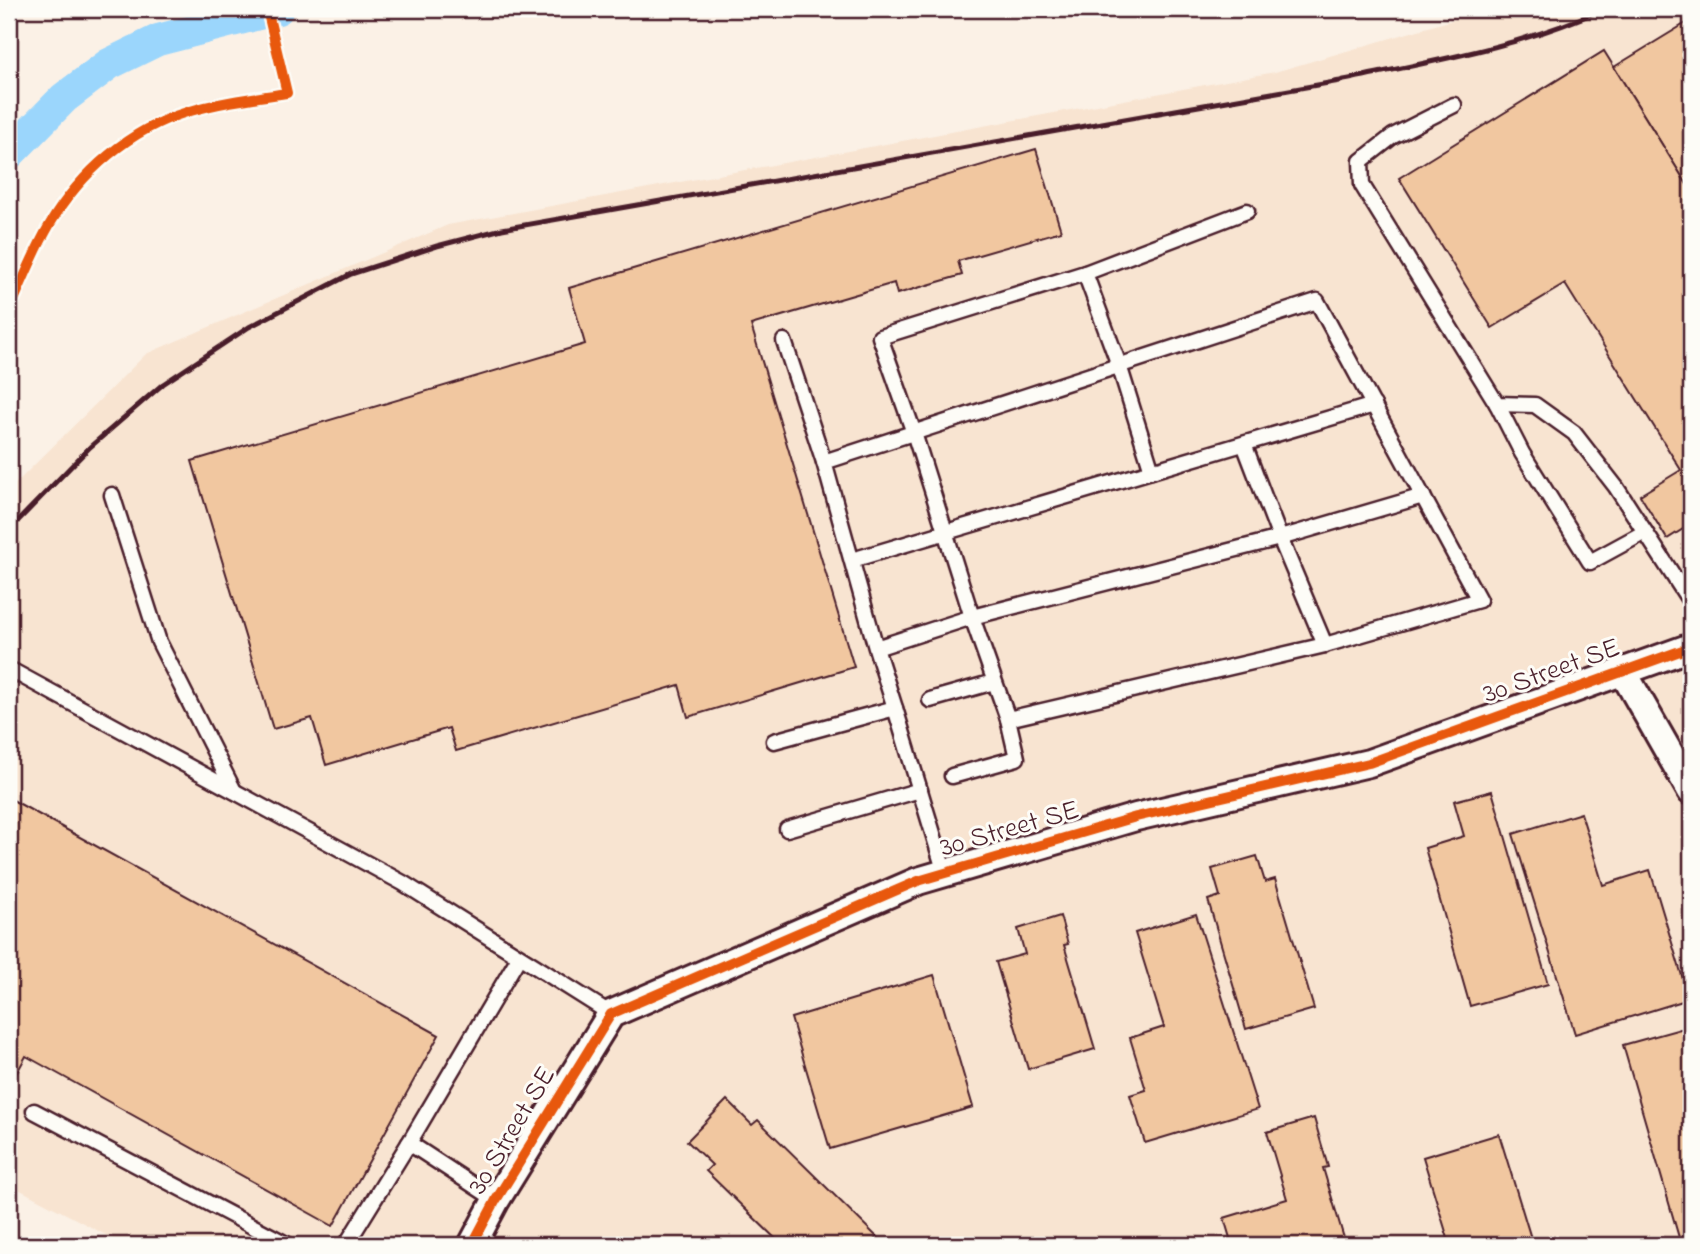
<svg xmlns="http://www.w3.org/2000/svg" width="1700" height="1254" font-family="'Indie Flower',sans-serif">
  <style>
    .built { fill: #f8e4d1 }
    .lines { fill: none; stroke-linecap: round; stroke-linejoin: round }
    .canal { stroke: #9bd6fc; stroke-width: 32 }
    .building { fill: #f1c7a0; stroke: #4a1f2b; stroke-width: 2 }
    .lane-casing { stroke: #4a1f2b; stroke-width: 19 }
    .street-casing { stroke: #4a1f2b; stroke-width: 32 }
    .lane { stroke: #fdfcf7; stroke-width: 14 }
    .street { stroke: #fdfcf7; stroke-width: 26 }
    .rail { stroke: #4a1f2b; stroke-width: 5 }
    .cycleway-casing { stroke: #fdfcf7; stroke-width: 15 }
    .cycleway { stroke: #e8590c; stroke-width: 10 }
    .labels { text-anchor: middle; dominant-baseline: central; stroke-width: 6; stroke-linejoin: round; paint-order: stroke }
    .street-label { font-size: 28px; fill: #4a1f2b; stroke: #fdfcf7 }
  </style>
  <rect width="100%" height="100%" fill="#fbf1e6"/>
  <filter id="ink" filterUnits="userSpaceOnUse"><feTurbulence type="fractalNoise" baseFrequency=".0143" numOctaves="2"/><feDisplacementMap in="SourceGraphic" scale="14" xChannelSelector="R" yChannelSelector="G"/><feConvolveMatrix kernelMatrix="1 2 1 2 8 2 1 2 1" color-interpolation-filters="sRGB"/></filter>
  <g filter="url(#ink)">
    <!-- built -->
    <polygon class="built" points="1490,9 1691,9 1691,1245 125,1245 9,1184 9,490 146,354 448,225 1275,72"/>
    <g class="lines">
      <!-- canal -->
      <polyline class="canal" points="9,154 64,98 109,64 158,40 278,9"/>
    </g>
    <!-- building -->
    <g class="building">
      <polygon points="1691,20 1691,191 1614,67"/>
      <polygon points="1604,51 1691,191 1691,524 1667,539 1640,495 1681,470 1565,284 1492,328 1399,178"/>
      <polygon points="1036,149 1061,231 958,261 962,275 897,294 894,283 751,325 854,667 688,717 679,685 456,751 449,728 326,765 312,718 273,729 192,461 585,344 569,288"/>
      <polygon points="1492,791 1548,984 1470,1006 1425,848 1464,836 1454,801"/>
      <polygon points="9,798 439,1035 333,1226 26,1056 9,1087"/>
      <polygon points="1581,813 1603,885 1650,870 1689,999 1575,1034 1513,834"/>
      <polygon points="1257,856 1265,882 1275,879 1314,1009 1246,1029 1208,900 1220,896 1212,869"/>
      <polygon points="1196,914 1258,1109 1145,1143 1130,1095 1146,1090 1130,1038 1164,1027 1135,933"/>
      <polygon points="1060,916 1068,944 1064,945 1095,1049 1028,1069 996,962 1025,954 1018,929"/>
      <polygon points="934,975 973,1107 830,1149 791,1018"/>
      <polygon points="1691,1026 1691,1238 1680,1241 1623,1045"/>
      <polygon points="727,1100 752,1125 758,1120 877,1237 869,1245 782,1245 706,1171 712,1165 687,1141"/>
      <polygon points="1314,1118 1328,1167 1323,1168 1346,1245 1232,1245 1224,1218 1287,1199 1267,1132"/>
      <polygon points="1499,1134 1533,1245 1450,1245 1423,1157"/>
    </g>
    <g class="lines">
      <!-- lane casing -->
      <g class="lane-casing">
        <g id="lane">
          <polyline points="1454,105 1393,136 1361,161 1362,185 1497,404 1535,405 1574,433 1616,487 1691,603"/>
          <polyline points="1085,273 880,337 914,433 972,617 1280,538 1423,496"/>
          <polyline points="784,341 824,462"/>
          <polyline points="1497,404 1522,453 1590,562 1645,532"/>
          <polyline points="1244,444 1280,538 1325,645"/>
          <polyline points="1152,471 1119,365 1085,273 1247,211"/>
          <polyline points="112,495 159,642 234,791"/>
          <polyline points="852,560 1374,405"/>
          <polyline points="876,648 824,462 1317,301 1479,600 1325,645 1008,719 972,617 876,648 895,708"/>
          <polyline points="9,669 403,883 611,1014"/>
          <polyline points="930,700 994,682"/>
          <polyline points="774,741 895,708 945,873"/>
          <polyline points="952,776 1017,758 1008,719"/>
          <polyline points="787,829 920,790"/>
          <polyline points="34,1111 288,1245"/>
          <polyline points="496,1200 409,1143 519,957"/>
          <polyline points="346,1245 409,1143"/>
        </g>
      </g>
      <!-- street casing -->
      <g class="street-casing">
        <g id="street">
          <polyline points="1622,670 1691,791"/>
          <polyline points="472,1245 496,1200 611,1014 918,881 1136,817 1369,763 1691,647"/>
        </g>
      </g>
      <!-- lane -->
      <use href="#lane" class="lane"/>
      <!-- street -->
      <use href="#street" class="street"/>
      <!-- rail -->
      <path class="rail" d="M9,530L90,447L163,384L249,327L351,274L437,246L502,229L1340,81C1428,62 1521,47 1602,9"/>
      <!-- cycleway casing -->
      <g class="cycleway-casing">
        <g id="cycleway">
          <path d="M9,311C22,283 34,251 50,224C80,173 130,129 187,112C220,102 253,98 287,93L267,9"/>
          <polyline points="472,1245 496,1200 611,1014 918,881 1136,817 1369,763 1691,647"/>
        </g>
      </g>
      <!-- cycleway -->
      <use href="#cycleway" class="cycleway"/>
    </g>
  </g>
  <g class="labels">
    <!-- street labels -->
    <g class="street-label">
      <text transform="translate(1552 672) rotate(-20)">30 Street SE</text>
      <text transform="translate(1010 830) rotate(-16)">30 Street SE</text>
      <text transform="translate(513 1131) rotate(-59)">30 Street SE</text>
    </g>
  </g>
  <!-- margin -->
  <rect width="1700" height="1254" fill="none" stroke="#fdfcf7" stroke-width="35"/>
  <rect x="18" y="18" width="1665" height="1219" fill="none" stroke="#4a1f2b" stroke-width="2.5" filter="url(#ink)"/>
</svg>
